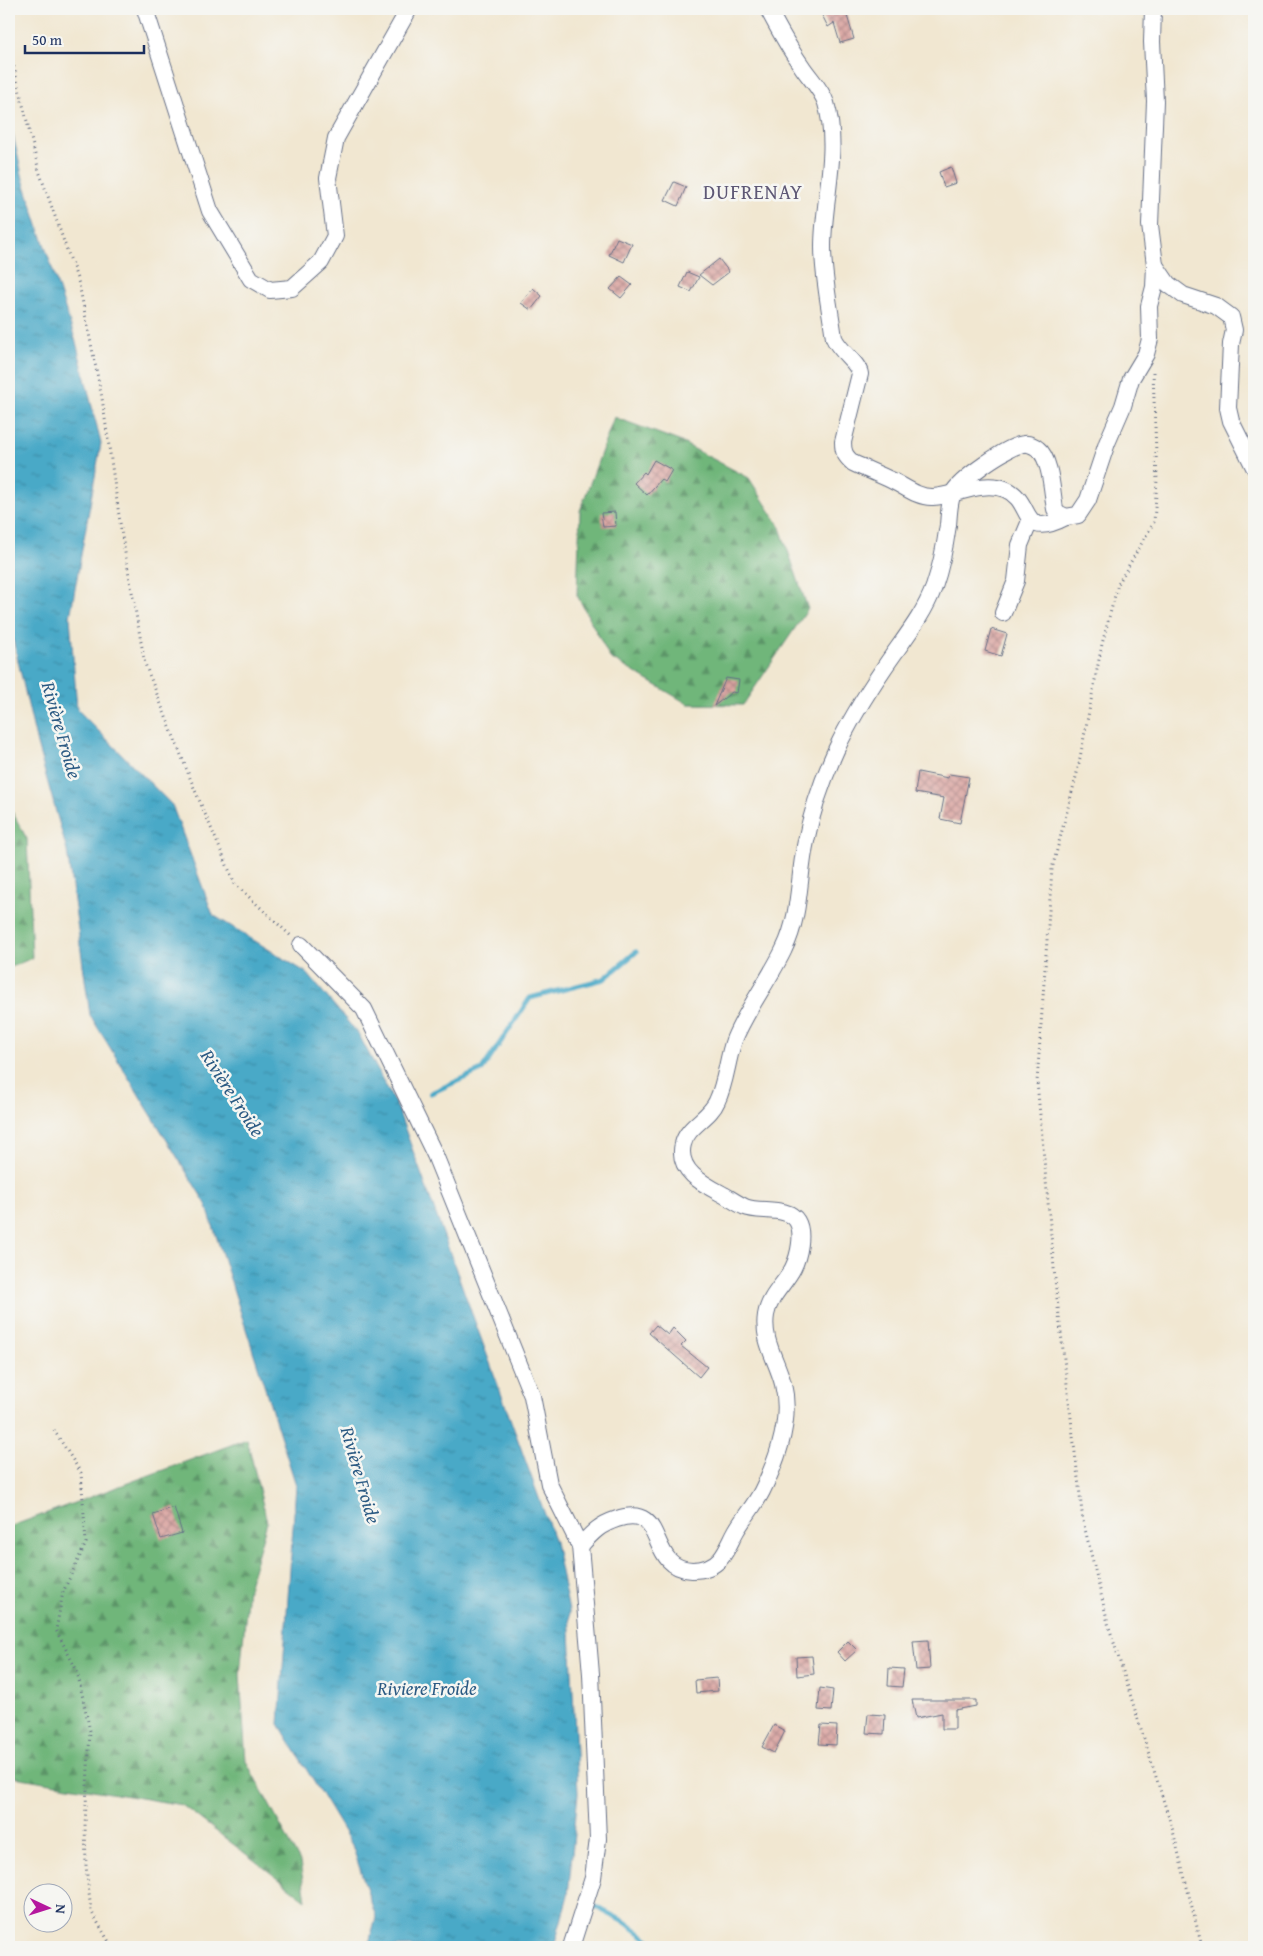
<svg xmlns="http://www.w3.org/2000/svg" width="1263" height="1956" font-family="'Gentium Book Plus',serif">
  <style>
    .forest { fill: url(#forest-firs); stroke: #46726c }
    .water { fill: url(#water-ripples); stroke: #326c92 }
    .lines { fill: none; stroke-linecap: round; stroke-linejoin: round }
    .stream { stroke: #48a9c7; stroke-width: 5 }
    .building { fill: url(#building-cross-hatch) }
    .minor-casing { stroke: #666f86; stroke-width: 18 }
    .path { stroke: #666f86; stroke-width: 3; stroke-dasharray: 1 4; stroke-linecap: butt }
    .minor { stroke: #fff; stroke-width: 16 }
    .labels { text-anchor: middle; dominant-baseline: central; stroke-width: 5; stroke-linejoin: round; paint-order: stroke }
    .water-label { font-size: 19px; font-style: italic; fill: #2b5a83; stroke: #f6f6f2 }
    .quarter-label { font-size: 20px; letter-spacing: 1px; fill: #5e5875; stroke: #f6f6f2 }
  </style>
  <defs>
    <pattern id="forest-firs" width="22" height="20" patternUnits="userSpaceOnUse" patternTransform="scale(1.25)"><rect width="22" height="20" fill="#70b67a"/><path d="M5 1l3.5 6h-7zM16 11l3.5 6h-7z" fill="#5b9467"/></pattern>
    <pattern id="water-ripples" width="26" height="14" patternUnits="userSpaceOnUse" patternTransform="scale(1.25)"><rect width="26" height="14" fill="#48a9c7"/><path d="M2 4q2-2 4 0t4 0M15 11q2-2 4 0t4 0" fill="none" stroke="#3b8aa5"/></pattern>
    <pattern id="building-cross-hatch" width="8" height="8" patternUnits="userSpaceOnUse" patternTransform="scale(1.25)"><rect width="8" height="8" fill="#daa4a0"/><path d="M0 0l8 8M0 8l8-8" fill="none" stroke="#b08686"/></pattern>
  </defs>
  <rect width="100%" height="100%" fill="#f6f6f2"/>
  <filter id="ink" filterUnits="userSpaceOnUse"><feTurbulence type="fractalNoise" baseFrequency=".02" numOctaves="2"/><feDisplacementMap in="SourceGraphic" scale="10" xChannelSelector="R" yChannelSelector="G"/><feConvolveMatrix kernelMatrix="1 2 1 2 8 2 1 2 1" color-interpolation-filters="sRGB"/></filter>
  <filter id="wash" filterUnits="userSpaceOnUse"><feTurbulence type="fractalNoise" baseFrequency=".0096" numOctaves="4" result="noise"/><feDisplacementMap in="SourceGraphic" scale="20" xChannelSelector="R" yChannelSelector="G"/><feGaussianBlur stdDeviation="1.12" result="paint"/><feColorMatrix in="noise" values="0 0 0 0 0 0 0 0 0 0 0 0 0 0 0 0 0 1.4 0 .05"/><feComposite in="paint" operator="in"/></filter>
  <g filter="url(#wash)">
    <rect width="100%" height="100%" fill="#f1e7d1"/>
    <!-- forest -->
    <g class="forest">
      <polygon points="614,417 679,441 749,478 779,525 808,609 743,705 688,704 610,658 577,595 580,511"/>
      <polygon points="9,806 27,839 32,958 9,968"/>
      <polygon points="247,1439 267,1522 248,1588 240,1675 246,1761 300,1862 306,1900 182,1805 9,1776 9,1527"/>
    </g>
    <!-- water -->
    <polygon class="water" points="9,117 23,179 76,342 101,443 70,617 77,709 172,805 213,915 307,973 359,1035 397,1107 555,1542 569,1611 578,1793 568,1895 554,1947 368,1947 376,1917 352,1845 279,1724 296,1485 206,1204 90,1015 67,851 37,744 10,626 9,577"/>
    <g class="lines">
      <!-- stream -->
      <g class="stream">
        <polyline points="431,1093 482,1070 530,998 604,979 636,952"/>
        <polyline points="592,1905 625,1922 659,1947"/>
      </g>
    </g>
    <g id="blocks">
      <!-- building -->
      <g class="building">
        <polygon points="819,9 845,9 854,39 840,43 834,23 828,27"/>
        <polygon points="951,167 956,183 944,187 939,172"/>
        <polygon points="674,182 686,187 678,206 665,200"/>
        <polygon points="617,238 632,244 624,262 609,255"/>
        <polygon points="719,259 729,272 712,285 699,275"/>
        <polygon points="687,272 699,277 691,292 680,287"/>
        <polygon points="621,277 632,285 621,298 610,289"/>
        <polygon points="533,288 542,296 531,310 521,303"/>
        <polygon points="654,460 672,470 665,482 661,479 647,495 634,483 644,472 646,474"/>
        <polygon points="615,512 616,526 603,527 601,513"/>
        <polygon points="991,629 1007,634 1001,656 985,651"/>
        <polygon points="726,678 739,680 737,693 732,692 714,706"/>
        <polygon points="918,772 948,778 949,774 969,777 960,823 940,819 944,798 915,793"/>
        <polygon points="656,1325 668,1335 673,1328 686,1341 681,1346 707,1367 699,1377 649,1333"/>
        <polygon points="174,1507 182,1533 161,1539 153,1514"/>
        <polygon points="928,1640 930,1669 916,1670 913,1641"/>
        <polygon points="848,1641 857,1650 845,1661 837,1652"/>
        <polygon points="812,1656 814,1674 797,1676 796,1657"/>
        <polygon points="889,1668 904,1669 902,1687 888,1686"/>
        <polygon points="717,1678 718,1691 696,1693 695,1680"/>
        <polygon points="820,1688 833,1690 831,1711 818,1710"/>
        <polygon points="912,1700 976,1700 976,1706 955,1710 955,1729 942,1729 942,1713 916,1718"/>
        <polygon points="868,1714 885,1715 884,1734 866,1733"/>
        <polygon points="774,1725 785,1731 774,1753 762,1747"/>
        <polygon points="821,1725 837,1726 836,1745 819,1744"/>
      </g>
    </g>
  </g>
  <g filter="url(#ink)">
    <use href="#blocks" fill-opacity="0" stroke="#666f86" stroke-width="1"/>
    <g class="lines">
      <!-- minor casing -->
      <g class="minor-casing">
        <g id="minor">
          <polyline points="145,9 210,211 251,279 270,290 292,288 321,262 335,236 328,178 336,138 409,9"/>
          <path d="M768,9C778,28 788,47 801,65C809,78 821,88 826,103C840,150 823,200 823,247C823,277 830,308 834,338C840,352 858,362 860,374L843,442C843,452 845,456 853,463C866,469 878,474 891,480C904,486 918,498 933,497C956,496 981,480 1005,489C1035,501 1018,542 1066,517"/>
          <polyline points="1155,265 1168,284 1183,295 1216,306 1231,317 1234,330 1231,344 1228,408 1231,421 1254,467"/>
          <polyline points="1003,613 1016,581 1020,545 1030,521"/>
          <polyline points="301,945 364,1009 435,1155 532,1396 549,1484 580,1546 591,1674 598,1839 593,1878 571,1947"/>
          <path d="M580,1546C593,1532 599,1525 617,1519C669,1502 645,1568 692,1570C703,1570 713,1567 720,1559C727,1551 731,1540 736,1531C744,1517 755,1505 762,1491C778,1459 792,1420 783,1384C777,1360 762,1341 766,1315C769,1296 785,1284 793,1268C799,1256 804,1233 797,1221C788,1206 759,1213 745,1207C738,1204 731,1199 724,1195C705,1185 676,1171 683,1144C687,1126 710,1118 717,1101C726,1082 727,1060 734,1040C746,1010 770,979 784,949C801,915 798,877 806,841C812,810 823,779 836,750C849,722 867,693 884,668C902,641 923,617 934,587C941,567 945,546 948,525C949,515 949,502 953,493C959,480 1009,445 1024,444C1028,443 1035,446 1038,449C1051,459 1052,493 1055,509L1058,513L1066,517L1078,515L1088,500L1107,443L1123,406L1131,379L1146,354L1150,339L1149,306L1154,287L1155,265L1150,225L1155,101L1152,42L1153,9"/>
        </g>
      </g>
      <!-- path -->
      <g class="path">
        <polyline points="9,47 39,171 79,284 102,398 122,536 145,664 194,788 235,884 291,936"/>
        <polyline points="1153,372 1157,480 1154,522 1118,584 1102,644 1077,773 1052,869 1037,1082 1056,1290 1083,1521 1109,1627 1173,1831 1202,1947"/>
        <polyline points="54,1430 81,1473 86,1543 63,1592 56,1630 77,1671 90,1731 85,1824 86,1866 91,1911 112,1947"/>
      </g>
      <!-- minor -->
      <use href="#minor" class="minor"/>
    </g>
  </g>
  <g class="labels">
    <!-- water labels -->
    <g class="water-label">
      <text transform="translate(62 730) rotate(74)">Rivière Froide</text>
      <text transform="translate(233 1093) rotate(57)">Rivière Froide</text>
      <text transform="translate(361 1475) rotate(74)">Rivière Froide</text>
      <text x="427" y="1688">Riviere Froide</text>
    </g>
    <!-- quarter labels -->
    <g class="quarter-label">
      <text x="753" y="191">DUFRENAY</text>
    </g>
  </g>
  <!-- margin -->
  <rect width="1263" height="1956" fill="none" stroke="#f6f6f2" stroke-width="30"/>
  <!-- north arrow -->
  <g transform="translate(48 1908) rotate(94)"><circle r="24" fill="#f6f6f2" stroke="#9ea6b7"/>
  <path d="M0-4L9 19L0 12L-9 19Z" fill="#b5179e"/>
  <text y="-8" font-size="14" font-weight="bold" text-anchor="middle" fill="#1b2f5e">N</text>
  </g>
  <!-- scale -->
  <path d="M25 45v8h119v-8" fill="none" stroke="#1b2f5e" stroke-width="2.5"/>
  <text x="32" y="45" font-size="15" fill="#1b2f5e" stroke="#f6f6f2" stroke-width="4" paint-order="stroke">50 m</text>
</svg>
